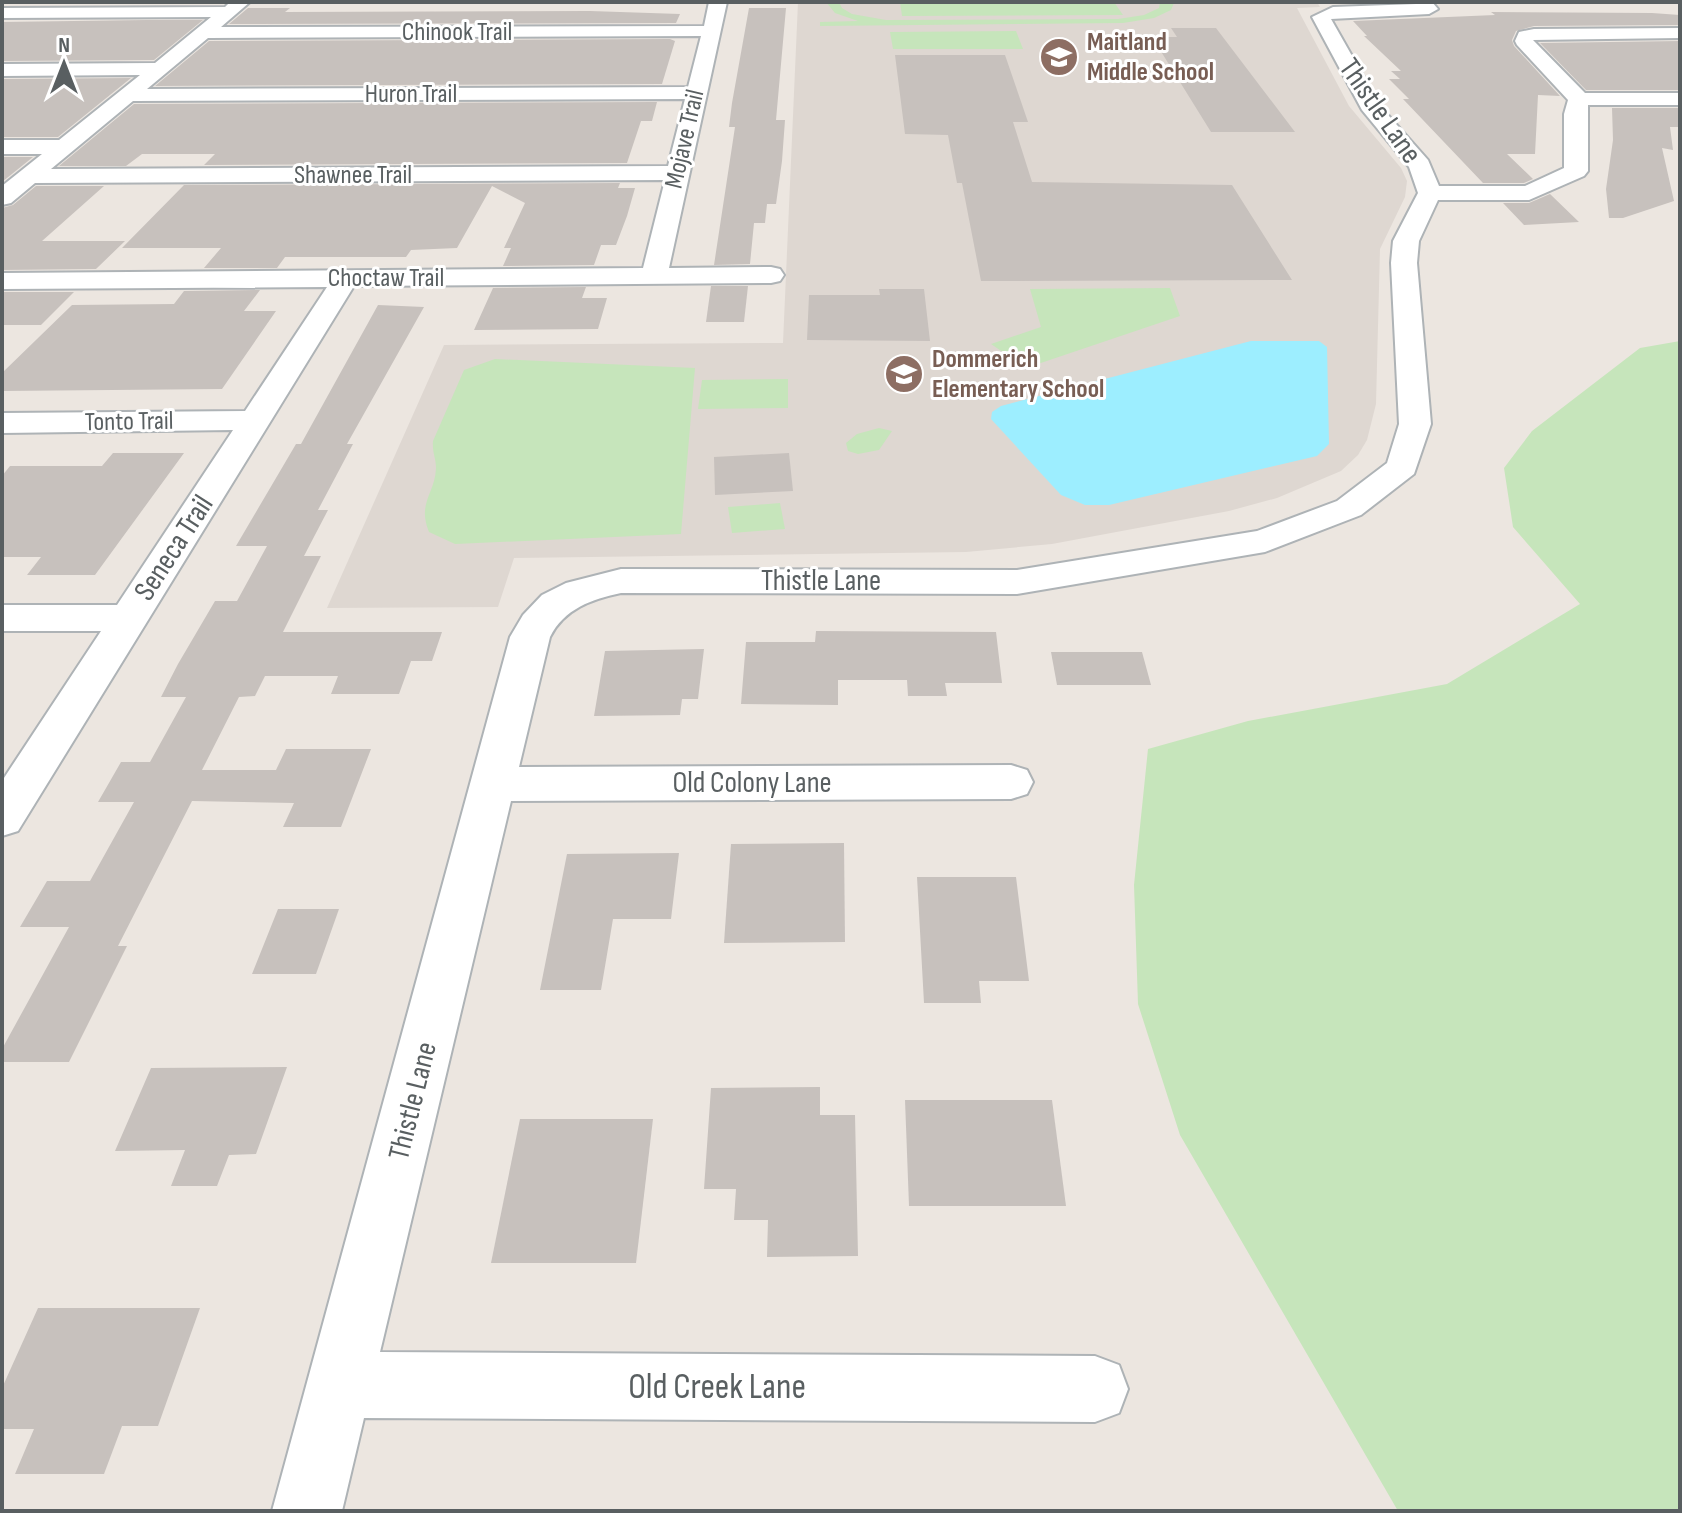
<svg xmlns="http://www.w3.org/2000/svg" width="1682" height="1513" font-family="'Sofia Sans Condensed',sans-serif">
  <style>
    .education { fill: #ded7d1 }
    .green { fill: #c6e5bb }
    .water { fill: #9deeff }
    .building { fill: #c7c1bd }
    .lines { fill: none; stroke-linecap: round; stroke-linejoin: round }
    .minor-casing { stroke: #aeb3b6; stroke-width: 4 }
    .minor { fill: #fff; fill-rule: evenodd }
    .labels { text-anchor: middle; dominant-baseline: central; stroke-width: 6; stroke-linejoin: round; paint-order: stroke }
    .far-street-label { font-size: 26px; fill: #595f61; stroke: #fff }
    .far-education-label { font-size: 26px; font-weight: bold; fill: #785e54; stroke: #fff; text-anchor: start }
    .street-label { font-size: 30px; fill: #595f61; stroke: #fff }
    .near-street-label { font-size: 36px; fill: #595f61; stroke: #fff }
  </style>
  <rect width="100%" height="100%" fill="#ece6e0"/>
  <!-- education -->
  <polygon class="education" points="798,2 1317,2 1320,7 1297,8 1349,106 1401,168 1407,181 1405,197 1380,249 1376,404 1367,440 1358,455 1341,471 1277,498 1229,511 1052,544 966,552 514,558 498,607 327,608 444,345 783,343"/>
  <!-- green -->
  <g class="green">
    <polygon points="826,2 839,2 842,8 852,14 886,20 1118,19 1144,15 1159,8 1160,2 1174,3 1171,10 1154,18 1123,23 820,26 820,22 858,21 835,13"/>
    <polygon points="900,2 1114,2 1123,15 902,16"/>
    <polygon points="1016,31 1023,49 893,49 890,32"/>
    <polygon points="1170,288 1180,316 1026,368 991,344 1041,327 1030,289"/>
    <polygon points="1680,341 1680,1511 1398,1511 1180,1135 1138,1004 1134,885 1148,749 1248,721 1447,684 1580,604 1513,527 1504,468 1532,431 1640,348"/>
    <path d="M495,359L695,368L681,534L455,544L429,532C417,503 435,494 436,468C436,458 432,452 433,441L464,370Z"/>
    <polygon points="788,379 788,408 698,409 702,380"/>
    <polygon points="879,428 892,431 879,450 858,454 848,451 846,443 857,434"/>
    <polygon points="780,503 785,529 732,533 728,507"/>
  </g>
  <!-- water -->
  <polygon class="water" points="1251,341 1319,341 1327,347 1329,444 1317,456 1109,505 1085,505 1061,495 991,419 992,412 1001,406"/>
  <!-- building -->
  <g class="building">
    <polygon points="248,8 290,8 285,12 590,11 680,14 676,23 229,24"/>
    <polygon points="749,8 786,8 776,120 785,120 782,161 776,204 767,204 765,223 754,223 750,264 714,265 735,127 729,127 732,103"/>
    <polygon points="1491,12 1652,13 1680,15 1680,25 1534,26 1516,31 1512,40 1514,46 1560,96 1538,95 1535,154 1507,154 1533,179 1524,183 1483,183 1403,99 1409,99 1389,79 1400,79 1391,71 1401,71 1364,36 1367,36 1353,21 1495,15"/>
    <polygon points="146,20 203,20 154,60 2,61 2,22"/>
    <polygon points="1171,28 1216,28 1295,132 1211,132 1152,37 1177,37"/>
    <polygon points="670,39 675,41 662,84 155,86 209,41"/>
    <polygon points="1680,41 1680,90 1586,90 1540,43"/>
    <polygon points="895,55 1005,55 1028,122 1013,122 1032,182 1232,185 1292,280 981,281 962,183 957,183 948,135 905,134"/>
    <polygon points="131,78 58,137 2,137 2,79"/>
    <polygon points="657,102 652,121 641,121 627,163 204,165 215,154 142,154 126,166 59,166 134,104"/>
    <polygon points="1612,108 1680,108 1680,127 1670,127 1673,150 1662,148 1674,201 1623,218 1609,218 1606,189 1613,140"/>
    <polygon points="2,157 33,157 2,182"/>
    <polygon points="620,183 618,188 635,188 627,216 616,245 601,245 594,265 503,266 511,248 504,248 525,203 492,186 457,248 411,250 406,257 285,257 277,268 204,268 221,248 122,248 184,185"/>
    <polygon points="36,186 104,186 42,241 125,241 96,269 2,270 2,208 13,205"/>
    <polygon points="1550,194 1579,222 1524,225 1503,203 1529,203"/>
    <polygon points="711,286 748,286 744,322 706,322"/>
    <polygon points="586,287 582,298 607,298 598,329 474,330 493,288"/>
    <polygon points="879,289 924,289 930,341 807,340 809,295 880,295"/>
    <polygon points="260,290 244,311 276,311 222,389 2,391 2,373 72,305 174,304 184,291"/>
    <polygon points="2,292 74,292 41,325 2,325"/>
    <polygon points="378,305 424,307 347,444 353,444 318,510 328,510 304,556 321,556 283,632 442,632 432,661 411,661 399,694 331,694 338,676 265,676 255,696 239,697 202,770 276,770 286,749 371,749 341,827 283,827 294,803 192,801 118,946 127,946 69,1062 2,1062 2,1049 69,927 20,927 47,881 90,881 134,802 98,802 121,762 150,762 186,697 161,697 178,664 215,601 237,601 267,546 236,546 296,444 301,444"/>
    <polygon points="113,453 184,453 95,575 27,575 41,557 2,557 2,476 10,466 102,466"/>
    <polygon points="789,453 793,491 715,495 714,457"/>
    <polygon points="816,631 996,632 1002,683 945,683 947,696 908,696 907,680 838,680 838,705 741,704 746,642 815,642"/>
    <polygon points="704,649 698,699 682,699 680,715 594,716 605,651"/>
    <polygon points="1051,652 1142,652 1151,685 1057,685"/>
    <polygon points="844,843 845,942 724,943 731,844"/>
    <polygon points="679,853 671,919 613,919 601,990 540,990 567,854"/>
    <polygon points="917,877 1016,877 1029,981 979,981 981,1003 924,1003"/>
    <polygon points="278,909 339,909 316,974 252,974"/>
    <polygon points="287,1067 256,1154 229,1155 217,1186 171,1186 185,1150 115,1151 151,1068"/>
    <polygon points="820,1087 820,1115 855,1115 858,1256 767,1257 768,1220 734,1220 736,1189 704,1189 711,1088"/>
    <polygon points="905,1100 1052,1100 1066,1206 909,1206"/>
    <polygon points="520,1119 653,1119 636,1263 491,1263"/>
    <polygon points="38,1308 200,1308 158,1426 122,1426 104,1474 15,1474 34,1429 2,1429 2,1388"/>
  </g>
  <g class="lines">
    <!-- minor casing -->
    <g class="minor-casing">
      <g id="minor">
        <path d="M230,2H250L221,27L704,26L709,2H727L669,268L771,267L780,269L784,275L780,281L771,283L354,286L18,831L2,836V781L101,631H2V605H117L233,430L2,433V413L245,411L327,287L2,289V273L643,268L665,180L35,183L11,203L2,205V186L42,154H2V140H59L140,75L2,76V64L155,63L211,17L2,18V8L225,7ZM701,36L688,87L147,89L208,38ZM685,99L668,166L51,169L133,101Z"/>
        <path d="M1414,2H1432L1438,9L1429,14L1331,19L1381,107L1428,160L1439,186H1525L1564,168V114L1568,100L1517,45L1515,41L1519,32L1534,29L1680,28V38L1533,40L1585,93H1680V105H1588V171L1584,176L1529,200H1438L1419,241L1417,263L1431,424L1414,474L1361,515L1265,552L1017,594L621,593C592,599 564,609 550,637L519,767L1011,765L1027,770L1033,782L1027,794L1011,799L511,801L380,1352L1095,1356L1119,1365L1128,1389L1119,1413L1095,1422L364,1418L342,1511H272L510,637L523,615L542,595L566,583L621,569L1017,570L1257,531L1337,501L1387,463L1399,424L1391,263L1393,241L1418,193L1409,167L1362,110L1312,17L1333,7L1416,4Z"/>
      </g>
    </g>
    <!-- minor -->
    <use href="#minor" class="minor"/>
  </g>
  <!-- icons -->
  <defs>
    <g id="school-disc" transform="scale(2)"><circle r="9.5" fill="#8d6e63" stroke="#fff"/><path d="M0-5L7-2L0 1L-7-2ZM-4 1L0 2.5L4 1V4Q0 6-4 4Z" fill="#fff"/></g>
  </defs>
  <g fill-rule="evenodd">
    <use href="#school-disc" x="1059" y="57"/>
    <use href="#school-disc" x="904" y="374"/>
  </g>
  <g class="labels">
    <!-- far-street labels -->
    <g class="far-street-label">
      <text x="457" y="32">Chinook Trail</text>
      <text x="411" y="94">Huron Trail</text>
      <text transform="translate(685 139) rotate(-77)">Mojave Trail</text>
      <text x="353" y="175">Shawnee Trail</text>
      <text x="386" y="278">Choctaw Trail</text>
      <text transform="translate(129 422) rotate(-1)">Tonto Trail</text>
    </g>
    <!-- far-education labels -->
    <g class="far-education-label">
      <text x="1087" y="42">Maitland<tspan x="1087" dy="30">Middle School</tspan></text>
      <text x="932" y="359">Dommerich<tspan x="932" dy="30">Elementary School</tspan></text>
    </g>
    <!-- street labels -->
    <g class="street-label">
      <text transform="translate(1380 111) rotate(55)">Thistle Lane</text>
      <text transform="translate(174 548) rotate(-57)">Seneca Trail</text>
      <text x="821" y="581">Thistle Lane</text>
      <text x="752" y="783">Old Colony Lane</text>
      <text transform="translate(413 1101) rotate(-76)">Thistle Lane</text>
    </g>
    <!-- near-street labels -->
    <g class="near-street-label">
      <text x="717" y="1387">Old Creek Lane</text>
    </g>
  </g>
  <!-- border -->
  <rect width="1682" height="1513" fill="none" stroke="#595f61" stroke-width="8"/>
  <!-- north arrow -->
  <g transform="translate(64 64)" stroke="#ffffff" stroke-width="6" paint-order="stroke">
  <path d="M0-6L14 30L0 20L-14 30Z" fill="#595f61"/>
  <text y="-12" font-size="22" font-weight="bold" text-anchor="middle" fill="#595f61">N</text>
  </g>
</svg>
